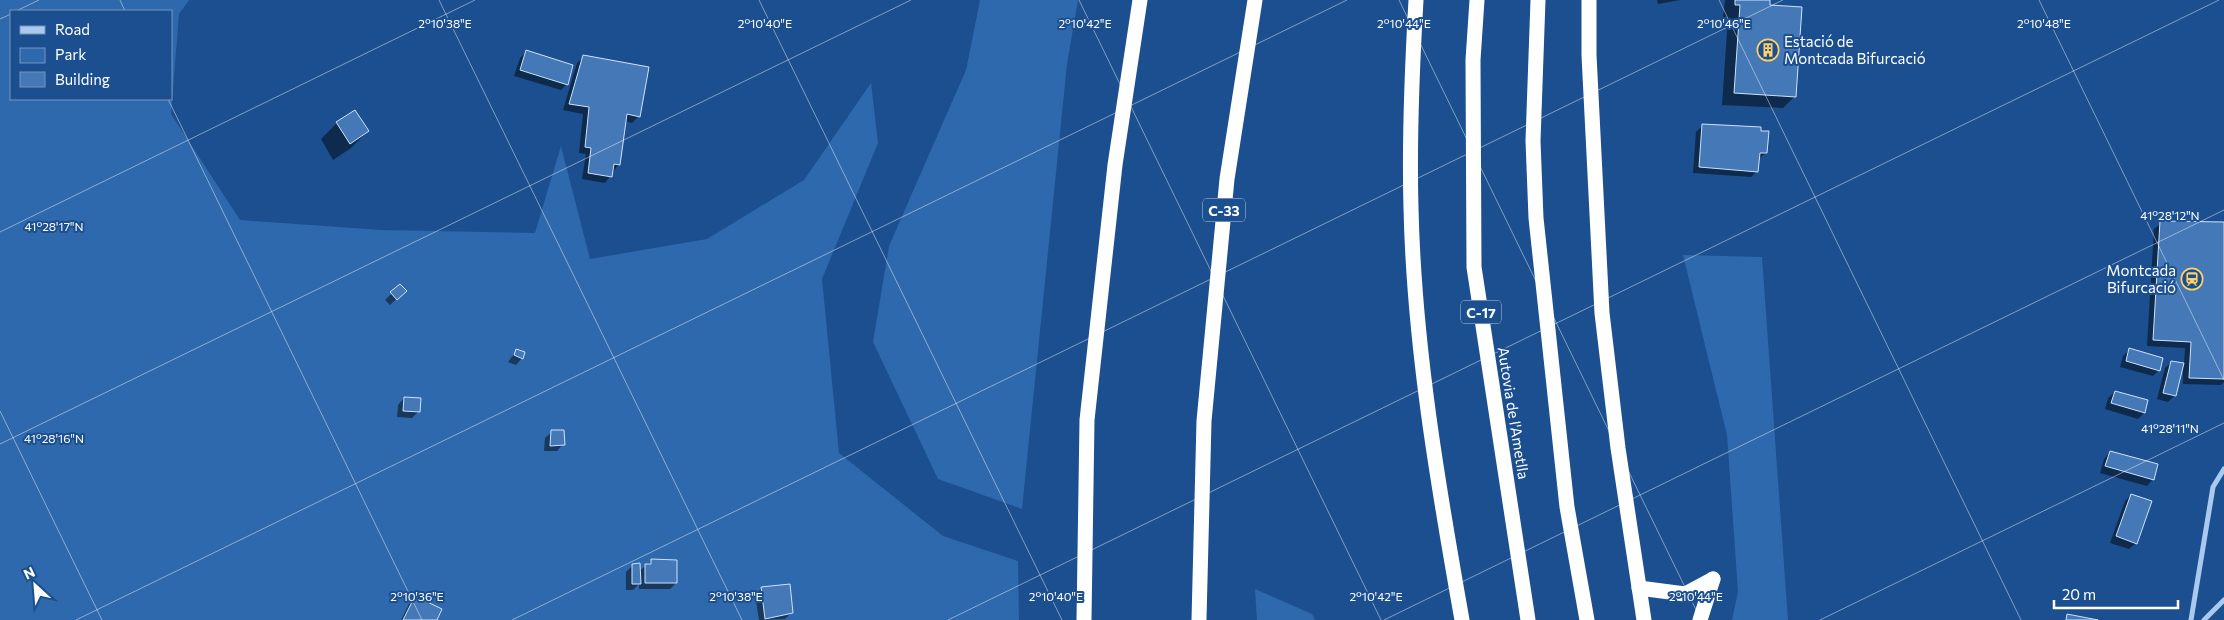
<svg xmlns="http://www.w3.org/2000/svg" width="2224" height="620" font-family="Commissioner,sans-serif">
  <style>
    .green { fill: #2e69ad; fill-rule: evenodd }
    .shadow { fill: #0007 }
    .building { fill: #4478b7; stroke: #cfe3fa }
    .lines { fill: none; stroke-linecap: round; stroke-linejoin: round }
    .street { stroke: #a9c9ee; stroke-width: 5 }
    .highway { stroke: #fff; stroke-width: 15 }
    .ticks { fill: none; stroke: #fff; stroke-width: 1; stroke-opacity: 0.45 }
    .labels { text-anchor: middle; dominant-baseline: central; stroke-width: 4; stroke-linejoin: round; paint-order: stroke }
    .shield { fill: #1b4f8f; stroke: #bbcadd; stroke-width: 1 }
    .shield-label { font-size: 14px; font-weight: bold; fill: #fff }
    .poi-label { font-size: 15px; fill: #fff; stroke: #1b4f8f; text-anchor: start }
    .street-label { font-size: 15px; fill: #fff; stroke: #1b4f8f }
    .ticks-label { font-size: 12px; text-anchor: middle; fill: #fff; stroke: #1b4f8f; stroke-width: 4; stroke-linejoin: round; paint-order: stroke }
  </style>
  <rect width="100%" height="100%" fill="#1b4f8f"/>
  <!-- green -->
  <g class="green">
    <path d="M0,0H189L179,14L171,114L240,220L381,230L535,233L561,146L590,259L707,239L804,180L871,83L878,143L822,279L839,453L943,536L1018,561L1019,620H0ZM11,11H171V99H11Z"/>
    <polygon points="980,0 1078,0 1067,64 1022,509 938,479 873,342 889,246 966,70"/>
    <polygon points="1683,255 1762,257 1788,620 1732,620 1738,592 1727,435"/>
    <polygon points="1255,589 1312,614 1315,620 1257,620"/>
  </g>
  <!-- shadow -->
  <g class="shadow">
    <polygon points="1657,0 1680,0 1658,4"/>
    <polygon points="1725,0 1769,0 1795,96 1783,108 1722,105 1728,17 1723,17"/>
    <polygon points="526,52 567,84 561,90 514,76 520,58"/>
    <polygon points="584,57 639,116 632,123 625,121 618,165 605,183 582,179 586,154 579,153 583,114 563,110 577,63"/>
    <polygon points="337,123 368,131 351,148 333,160 321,139"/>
    <polygon points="1703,125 1766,153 1758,159 1757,171 1751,177 1693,173 1696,132"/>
    <polygon points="2161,223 2224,223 2224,382 2221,385 2183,384 2183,365 2175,395 2168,402 2157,399 2165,368 2172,362 2184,365 2185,348 2147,346 2154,229"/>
    <polygon points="400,285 405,291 390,305 385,300"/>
    <polygon points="2130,349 2159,370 2153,376 2120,367 2123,356"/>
    <polygon points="517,350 522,358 516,365 508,362"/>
    <polygon points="2115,392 2144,413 2138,419 2105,409 2108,398"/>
    <polygon points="404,398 419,411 412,418 397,417 398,405"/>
    <polygon points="552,432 563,444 557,451 544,451 545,438"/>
    <polygon points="2110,452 2153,479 2147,486 2100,473 2104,459"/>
    <polygon points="2131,495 2136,543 2129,549 2110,543 2125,501"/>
    <polygon points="652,561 676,583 670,589 639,589 639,584 633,590 626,590 626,572 633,565 639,571"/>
    <polygon points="762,588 792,612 785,619 759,620 755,594"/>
    <polygon points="416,598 436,620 401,620 409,604"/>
  </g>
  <!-- building -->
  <g class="building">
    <polygon points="1735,0 1770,0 1770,5 1802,7 1796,97 1734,93 1740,5 1735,5"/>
    <polygon points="526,50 573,65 568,85 520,70"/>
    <polygon points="583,55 649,67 640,117 627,114 620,165 614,164 612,177 588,173 591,148 585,147 589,107 569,104"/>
    <polygon points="355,110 369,131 350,144 336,122"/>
    <polygon points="1702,124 1761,127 1761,131 1769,131 1767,153 1760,153 1758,172 1699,167"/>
    <polygon points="2160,221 2224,222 2224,379 2189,378 2191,342 2153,340"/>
    <polygon points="400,284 407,291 397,300 390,292"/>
    <polygon points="2129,348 2163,358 2160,371 2126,361"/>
    <polygon points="516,349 525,352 523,359 514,355"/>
    <polygon points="2171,361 2184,363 2176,396 2163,393"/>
    <polygon points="2115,391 2148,400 2145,413 2111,403"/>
    <polygon points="404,397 421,398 420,412 403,411"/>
    <polygon points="551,430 564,430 565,445 550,446"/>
    <polygon points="2110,451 2158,464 2154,480 2105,466"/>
    <polygon points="2131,494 2152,501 2137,544 2116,536"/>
    <polygon points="651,559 677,560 677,583 645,583 645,564 651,564"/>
    <polygon points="640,563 641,584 632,584 632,564"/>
    <polygon points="790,584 793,613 765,619 761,587"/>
    <polygon points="415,596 442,609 437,620 403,620"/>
    <polygon points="2067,614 2098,620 2066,620"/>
  </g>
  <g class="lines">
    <!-- street -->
    <g class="street">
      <polyline points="2191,620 2213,487 2224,469"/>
      <polyline points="2204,620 2224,600"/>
    </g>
    <!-- highway -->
    <g class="highway">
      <path d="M1416,0C1412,69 1409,138 1411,208C1414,345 1438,485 1462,620"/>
      <polyline points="1477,0 1473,60 1474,267 1528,620"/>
      <polyline points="1538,0 1533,141 1536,218 1567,507 1587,620"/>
      <polyline points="1589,0 1589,55 1602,313 1618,448 1644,620"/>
      <polyline points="1639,588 1685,594 1713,579"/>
      <polyline points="1084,620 1087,420 1115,165 1140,0"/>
      <polyline points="1199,620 1204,421 1227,179 1255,0"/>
      <polyline points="1700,620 1713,579"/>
    </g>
  </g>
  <!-- ticks -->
  <path class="ticks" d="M120,0L125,11M439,0L742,620M759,0L1062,620M1079,0L1381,620M1399,0L1701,620M1719,0L2021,620M2039,0L2224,380M16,11L39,0M0,19L11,14M168,99L422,620M0,232L475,0M0,411L102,620M0,444L911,0M76,620L1347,0M512,620L1783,0M948,620L2219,0M1384,620L2224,210M1820,620L2224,423"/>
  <!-- icons -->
  <defs>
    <g id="building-ring" transform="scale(1.125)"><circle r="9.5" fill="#1b4f8f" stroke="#ffd166" stroke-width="1.5"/><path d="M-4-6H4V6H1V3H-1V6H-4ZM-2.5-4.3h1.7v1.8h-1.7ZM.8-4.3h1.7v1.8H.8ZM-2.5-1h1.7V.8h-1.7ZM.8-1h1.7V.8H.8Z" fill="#ffd166"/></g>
    <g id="station-ring" transform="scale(1.125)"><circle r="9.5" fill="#1b4f8f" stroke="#ffd166" stroke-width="1.5"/><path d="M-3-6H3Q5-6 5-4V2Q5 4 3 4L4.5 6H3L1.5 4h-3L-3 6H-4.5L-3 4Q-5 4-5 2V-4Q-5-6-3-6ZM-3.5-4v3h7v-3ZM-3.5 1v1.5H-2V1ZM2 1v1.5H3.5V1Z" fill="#ffd166"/></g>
  </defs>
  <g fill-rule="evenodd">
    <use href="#building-ring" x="1768" y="50"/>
    <use href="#station-ring" x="2192" y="279"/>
  </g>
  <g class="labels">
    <!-- shield labels -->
    <g class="shield">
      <rect x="1203" y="198.5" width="42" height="23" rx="4"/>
      <rect x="1461" y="300.5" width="40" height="23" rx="4"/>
    </g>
    <g class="shield-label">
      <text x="1224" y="210">C-33</text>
      <text x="1481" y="312">C-17</text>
    </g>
    <!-- poi labels -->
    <g class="poi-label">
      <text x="1784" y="41">Estació de<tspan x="1784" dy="17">Montcada Bifurcació</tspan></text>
      <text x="2176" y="270" text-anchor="end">Montcada<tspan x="2176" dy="17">Bifurcació</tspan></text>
    </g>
    <!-- street labels -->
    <g class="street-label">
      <text transform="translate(1514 413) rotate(81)">Autovia de l'Ametlla</text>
    </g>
  </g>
  <g class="ticks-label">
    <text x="2044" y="28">2°10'48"E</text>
    <text x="445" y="28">2°10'38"E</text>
    <text x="765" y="28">2°10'40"E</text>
    <text x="1085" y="28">2°10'42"E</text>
    <text x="1404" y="28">2°10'44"E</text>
    <text x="1724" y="28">2°10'46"E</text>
    <text x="2170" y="220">41°28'12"N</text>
    <text x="54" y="231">41°28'17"N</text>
    <text x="2170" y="433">41°28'11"N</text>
    <text x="54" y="443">41°28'16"N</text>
    <text x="417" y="601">2°10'36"E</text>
    <text x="736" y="601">2°10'38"E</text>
    <text x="1056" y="601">2°10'40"E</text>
    <text x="1376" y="601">2°10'42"E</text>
    <text x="1696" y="601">2°10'44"E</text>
  </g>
  <!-- legend -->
  <rect x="10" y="10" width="162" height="90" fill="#1b4f8f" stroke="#7695bc"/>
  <rect x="20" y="26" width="25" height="8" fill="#a9c9ee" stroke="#7695bc"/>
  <text x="55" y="35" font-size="15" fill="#ffffff">Road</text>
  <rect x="20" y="48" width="25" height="15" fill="#2e69ad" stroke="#7695bc"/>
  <text x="55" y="60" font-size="15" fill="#ffffff">Park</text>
  <rect x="20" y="72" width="25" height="15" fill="#4478b7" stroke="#7695bc"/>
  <text x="55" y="85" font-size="15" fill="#ffffff">Building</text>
  <!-- north arrow -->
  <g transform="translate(35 585) rotate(334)" stroke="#1b4f8f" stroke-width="4" paint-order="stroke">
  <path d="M0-4L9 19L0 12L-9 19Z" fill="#ffffff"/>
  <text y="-8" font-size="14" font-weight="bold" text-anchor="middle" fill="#ffffff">N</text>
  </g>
  <!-- scale -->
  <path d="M2054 600v8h124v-8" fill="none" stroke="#ffffff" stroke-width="2.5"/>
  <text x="2062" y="600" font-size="15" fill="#ffffff" stroke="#1b4f8f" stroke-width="4" paint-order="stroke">20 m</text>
</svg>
